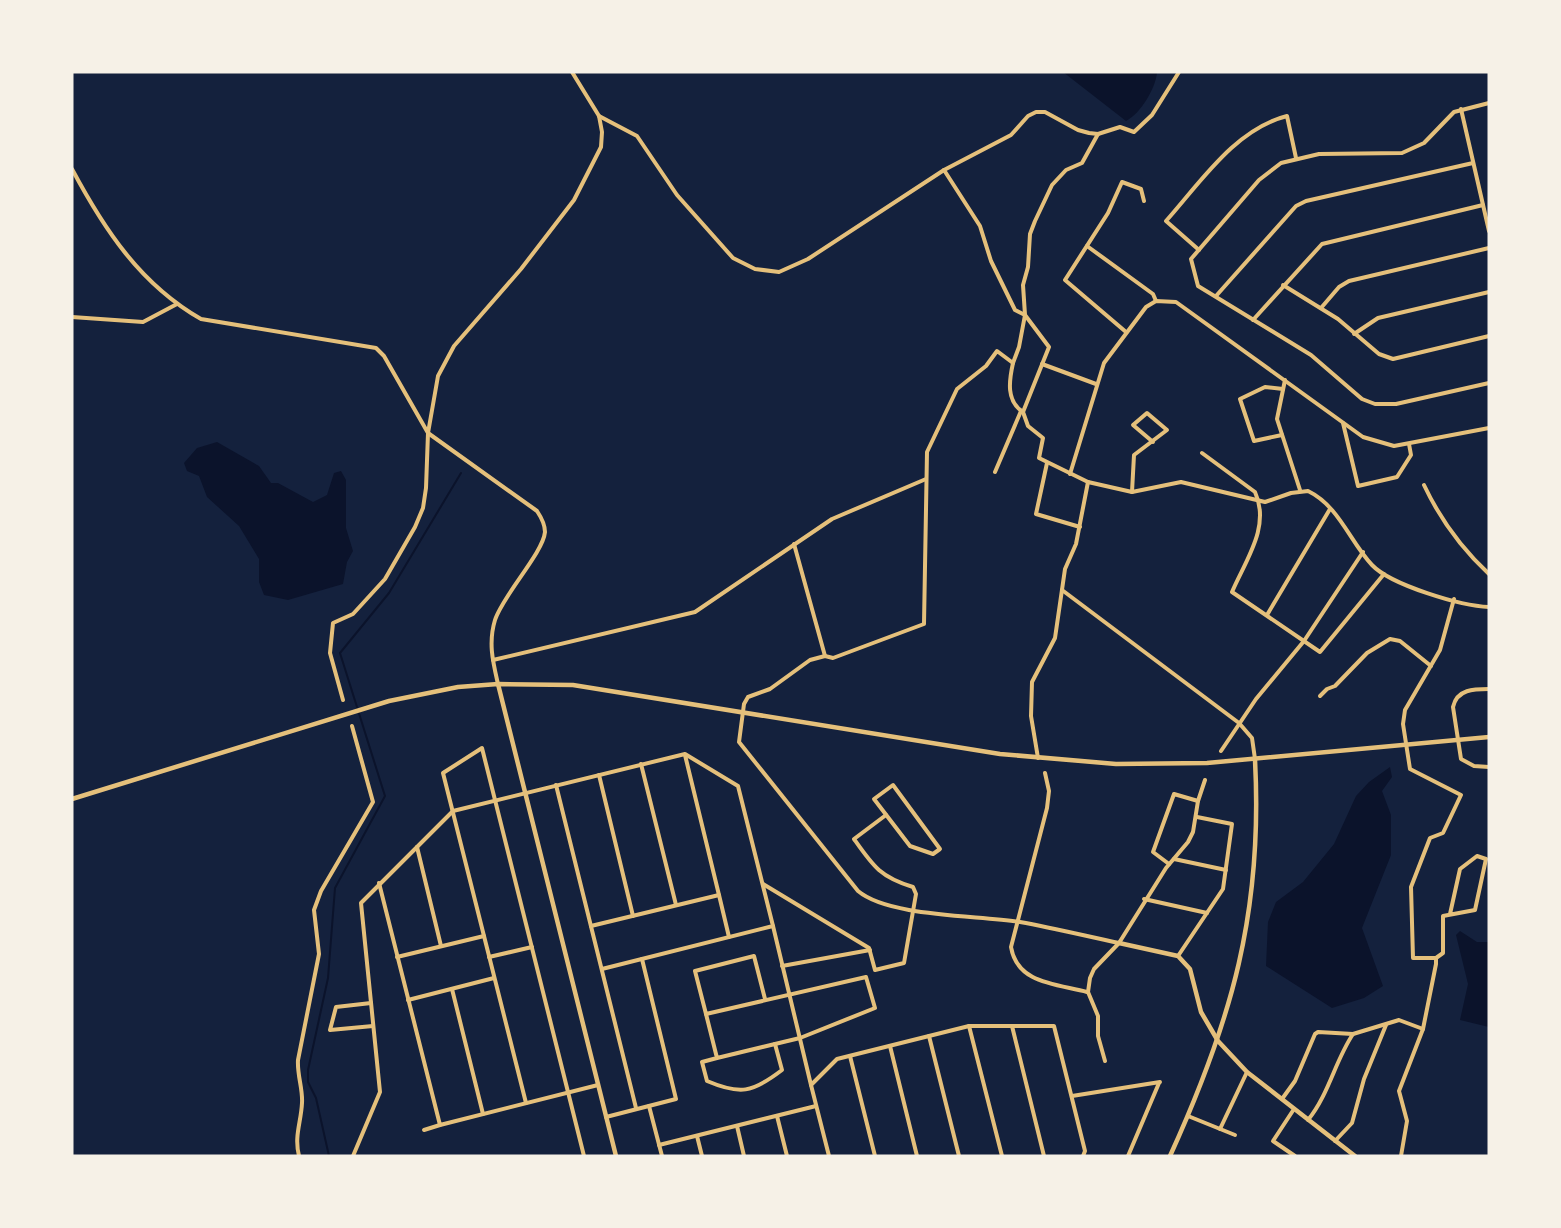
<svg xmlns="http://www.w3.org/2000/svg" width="1561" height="1228" font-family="Literata,serif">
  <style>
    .water { fill: #0b132b }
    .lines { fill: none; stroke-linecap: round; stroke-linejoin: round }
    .stream { stroke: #0b132b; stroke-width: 2 }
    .minor { stroke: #e5c07b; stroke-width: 4 }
    .tertiary { stroke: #e5c07b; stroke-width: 4.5 }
  </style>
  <rect width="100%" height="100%" fill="#14213d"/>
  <!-- water -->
  <g class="water">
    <path d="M1063,72H1157V73C1155,89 1141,113 1126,121Z"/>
    <polygon points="217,442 259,466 271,483 278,483 313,502 327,495 334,473 341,471 346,480 346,528 353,551 347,562 343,584 288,600 264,595 259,582 259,559 239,526 207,497 199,476 187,471 184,463 197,448"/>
    <polygon points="1390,767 1392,777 1382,791 1391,815 1391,855 1362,928 1383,986 1364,998 1332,1008 1266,966 1268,922 1276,902 1303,882 1334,844 1356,796 1369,782"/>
    <polygon points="1460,931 1477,942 1489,942 1489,1027 1460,1020 1468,984 1456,935"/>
  </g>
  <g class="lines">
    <!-- stream -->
    <polyline class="stream" points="329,1156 316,1098 308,1082 308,1070 328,978 335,888 385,796 340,653 389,593 461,473"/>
    <!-- minor -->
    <g class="minor">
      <polyline points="1489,103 1454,112 1424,143 1402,153 1319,154 1281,163 1259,180 1191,259 1198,286 1311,355 1362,399 1375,404 1396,404 1489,383"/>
      <polyline points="1461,109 1489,231"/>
      <polyline points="599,116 637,136 677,195 733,258 755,269 779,272 808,259 944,170 1011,135 1028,116 1036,112 1045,112 1078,130 1089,133 1098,134 1120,127 1134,132 1152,115 1179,72"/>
      <path d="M1098,134L1082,163L1066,170L1052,185L1035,221L1030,234L1028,267L1023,285L1025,315L1019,347L1013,363L997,351L986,366L957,389L927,452L924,624L833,658L825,656L810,660L770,689L748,697L744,704L739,742L858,891C889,917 977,915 1020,922C1053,928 1086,936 1119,943"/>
      <path d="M72,169C104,229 140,284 201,319L376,348L384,356L428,433L537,511C541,517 545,524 545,532C543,553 503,595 495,620C488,643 493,662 498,684"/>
      <path d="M944,170L980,226L991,261L1015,310L1025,315L1049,347L1023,412L1028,426L1043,438L1039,458L1088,482L1132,492L1181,482L1265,502L1291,493L1308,491C1339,506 1350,542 1372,565C1391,585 1461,606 1489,607"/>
      <polyline points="1087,246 1153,294 1156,301"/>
      <path d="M1199,250L1166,221C1200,183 1235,129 1287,116L1296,158"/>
      <polyline points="1283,285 1338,319 1379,354 1393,359 1489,336"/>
      <polyline points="1216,296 1296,206 1306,201 1473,163"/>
      <polyline points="1321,308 1339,287 1349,281 1489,248"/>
      <polyline points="72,317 143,322 177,304"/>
      <polyline points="1253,320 1322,244 1483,205"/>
      <polyline points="1126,332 1065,280 1108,213 1122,182 1141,189 1144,201"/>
      <polyline points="1354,334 1378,318 1489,292"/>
      <path d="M1013,363C1009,381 1006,401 1023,412"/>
      <polyline points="1042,364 1096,384"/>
      <polyline points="1285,380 1277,419 1300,490"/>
      <polyline points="1343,423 1358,486 1397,477 1411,455 1409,444"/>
      <polyline points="1282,435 1254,441 1240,399 1265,387 1283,389"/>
      <path d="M1202,453L1255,492C1271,527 1245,561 1232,592L1320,652L1384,574"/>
      <polyline points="1047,463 1036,514 1080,527"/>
      <polyline points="995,472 1021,411"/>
      <polyline points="1070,474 1104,363 1146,307 1156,301 1176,302 1363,437 1394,446 1489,428"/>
      <path d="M1424,485C1440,519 1461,548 1489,574"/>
      <polyline points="1132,492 1134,455 1167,430 1147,413 1133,425 1153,442"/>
      <polyline points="794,544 825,656"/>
      <polyline points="1062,590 1239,723 1252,738 1255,759"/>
      <polyline points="1267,615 1330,509"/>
      <polyline points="493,660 695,612 832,519 926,479"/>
      <path d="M1489,689C1474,689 1457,689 1453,707L1461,759L1474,766L1489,767"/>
      <polyline points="1320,696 1327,689 1335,686 1367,653 1390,639 1400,641 1431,666"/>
      <polyline points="343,700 330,653 333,623 353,614 385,579 415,527 423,508 426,488 428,433 438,376 454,346 521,269 574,200 601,147 602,132 599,116 572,72"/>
      <polyline points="1221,751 1256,699 1304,641 1363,552"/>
      <polyline points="685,755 719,895"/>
      <polyline points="1038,758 1031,716 1032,682 1055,638 1065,569 1076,544 1088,482"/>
      <polyline points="641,764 676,905"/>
      <path d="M1045,773L1049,791L1047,808L1011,947C1017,984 1057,984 1087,992"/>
      <polyline points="599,775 633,916"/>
      <polyline points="556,785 636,1108"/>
      <polygon points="893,785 940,849 933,854 910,846 874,799"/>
      <polyline points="417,847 441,946"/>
      <polyline points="1174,859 1226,870"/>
      <polyline points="1169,864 1153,852 1174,794 1198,801"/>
      <polyline points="379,883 440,1125 598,1085"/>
      <path d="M763,884L869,948L875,970L904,963L916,894L913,887C880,877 873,866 854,839L886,815"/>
      <polyline points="1144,899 1207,913"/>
      <polyline points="591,926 719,895 729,937"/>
      <polyline points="773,926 811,1085"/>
      <polyline points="1178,956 1223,889 1232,824 1197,817"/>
      <polyline points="397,957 484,936"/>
      <polyline points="489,957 532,947"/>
      <polyline points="1436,958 1443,953 1443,916 1475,910 1486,859 1477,856 1460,869 1450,914"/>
      <polyline points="782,966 870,950"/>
      <polyline points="452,989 483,1114"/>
      <polyline points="765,999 754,956 695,971 706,1014 866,977 875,1008 800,1038 775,1044"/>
      <polyline points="408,1000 494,978"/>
      <polyline points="371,1003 336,1007 330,1030 373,1026"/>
      <path d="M706,1014L717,1058L702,1062L707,1081C740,1095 752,1093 782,1070L775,1044L717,1058"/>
      <polyline points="969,1026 1002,1156"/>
      <polyline points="1012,1026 1044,1156"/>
      <polyline points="929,1036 959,1156"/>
      <polyline points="890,1046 917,1156"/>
      <polyline points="850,1056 875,1156"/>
      <polyline points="1105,1061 1098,1036 1098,1016 1088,992 1090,978 1094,969 1119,943 1166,868 1188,842 1193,832 1198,801 1205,780"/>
      <polyline points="1072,1096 1160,1082"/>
      <polyline points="1282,1099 1295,1081 1315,1034 1318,1032 1353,1034 1399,1020 1423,1029"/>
      <polyline points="526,1103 443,773 482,748 584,1156"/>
      <polyline points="649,1106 662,1156"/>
      <polyline points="1294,1109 1273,1141 1295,1156"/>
      <polyline points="777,1116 787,1156"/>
      <polyline points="1188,1116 1235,1135"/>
      <polyline points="606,1117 676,1099 642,959"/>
      <path d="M1308,1120C1329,1094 1335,1061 1353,1034"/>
      <polyline points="737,1126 744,1156"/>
      <polyline points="1220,1129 1247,1072"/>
      <polyline points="424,1130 440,1125"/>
      <polyline points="697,1136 702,1156"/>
      <polyline points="1335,1141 1352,1123 1364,1079 1386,1025"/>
      <polyline points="659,1145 816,1106"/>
      <path d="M299,1156C294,1136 301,1123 302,1103C303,1089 297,1075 298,1060L319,954L314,910L321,891L373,802L352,726"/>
      <polyline points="353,1156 380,1092 361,903 453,811 685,754 738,786 773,926 602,969"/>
      <polyline points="829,1156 811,1085 837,1059 969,1026 1054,1026 1085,1151 1083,1156"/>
      <polyline points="1128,1156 1159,1083"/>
      <polyline points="1401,1156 1407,1121 1399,1091 1423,1029 1436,964 1436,958 1413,958 1411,887 1430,838 1443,833 1461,795 1410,769 1403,724 1405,710 1440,650 1454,599"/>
    </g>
    <!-- tertiary -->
    <g class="tertiary">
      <polyline points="498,684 616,1156"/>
      <polyline points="72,799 389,701 458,687 498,684 573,685 1000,754 1116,764 1207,763 1489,737"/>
      <polyline points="1119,943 1178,956 1190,969 1201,1012 1218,1041 1247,1072 1355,1156"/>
      <path d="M1170,1156C1232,1020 1263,911 1255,760"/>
    </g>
  </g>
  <!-- border -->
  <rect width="1561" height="1228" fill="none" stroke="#f6f1e7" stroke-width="147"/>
</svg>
